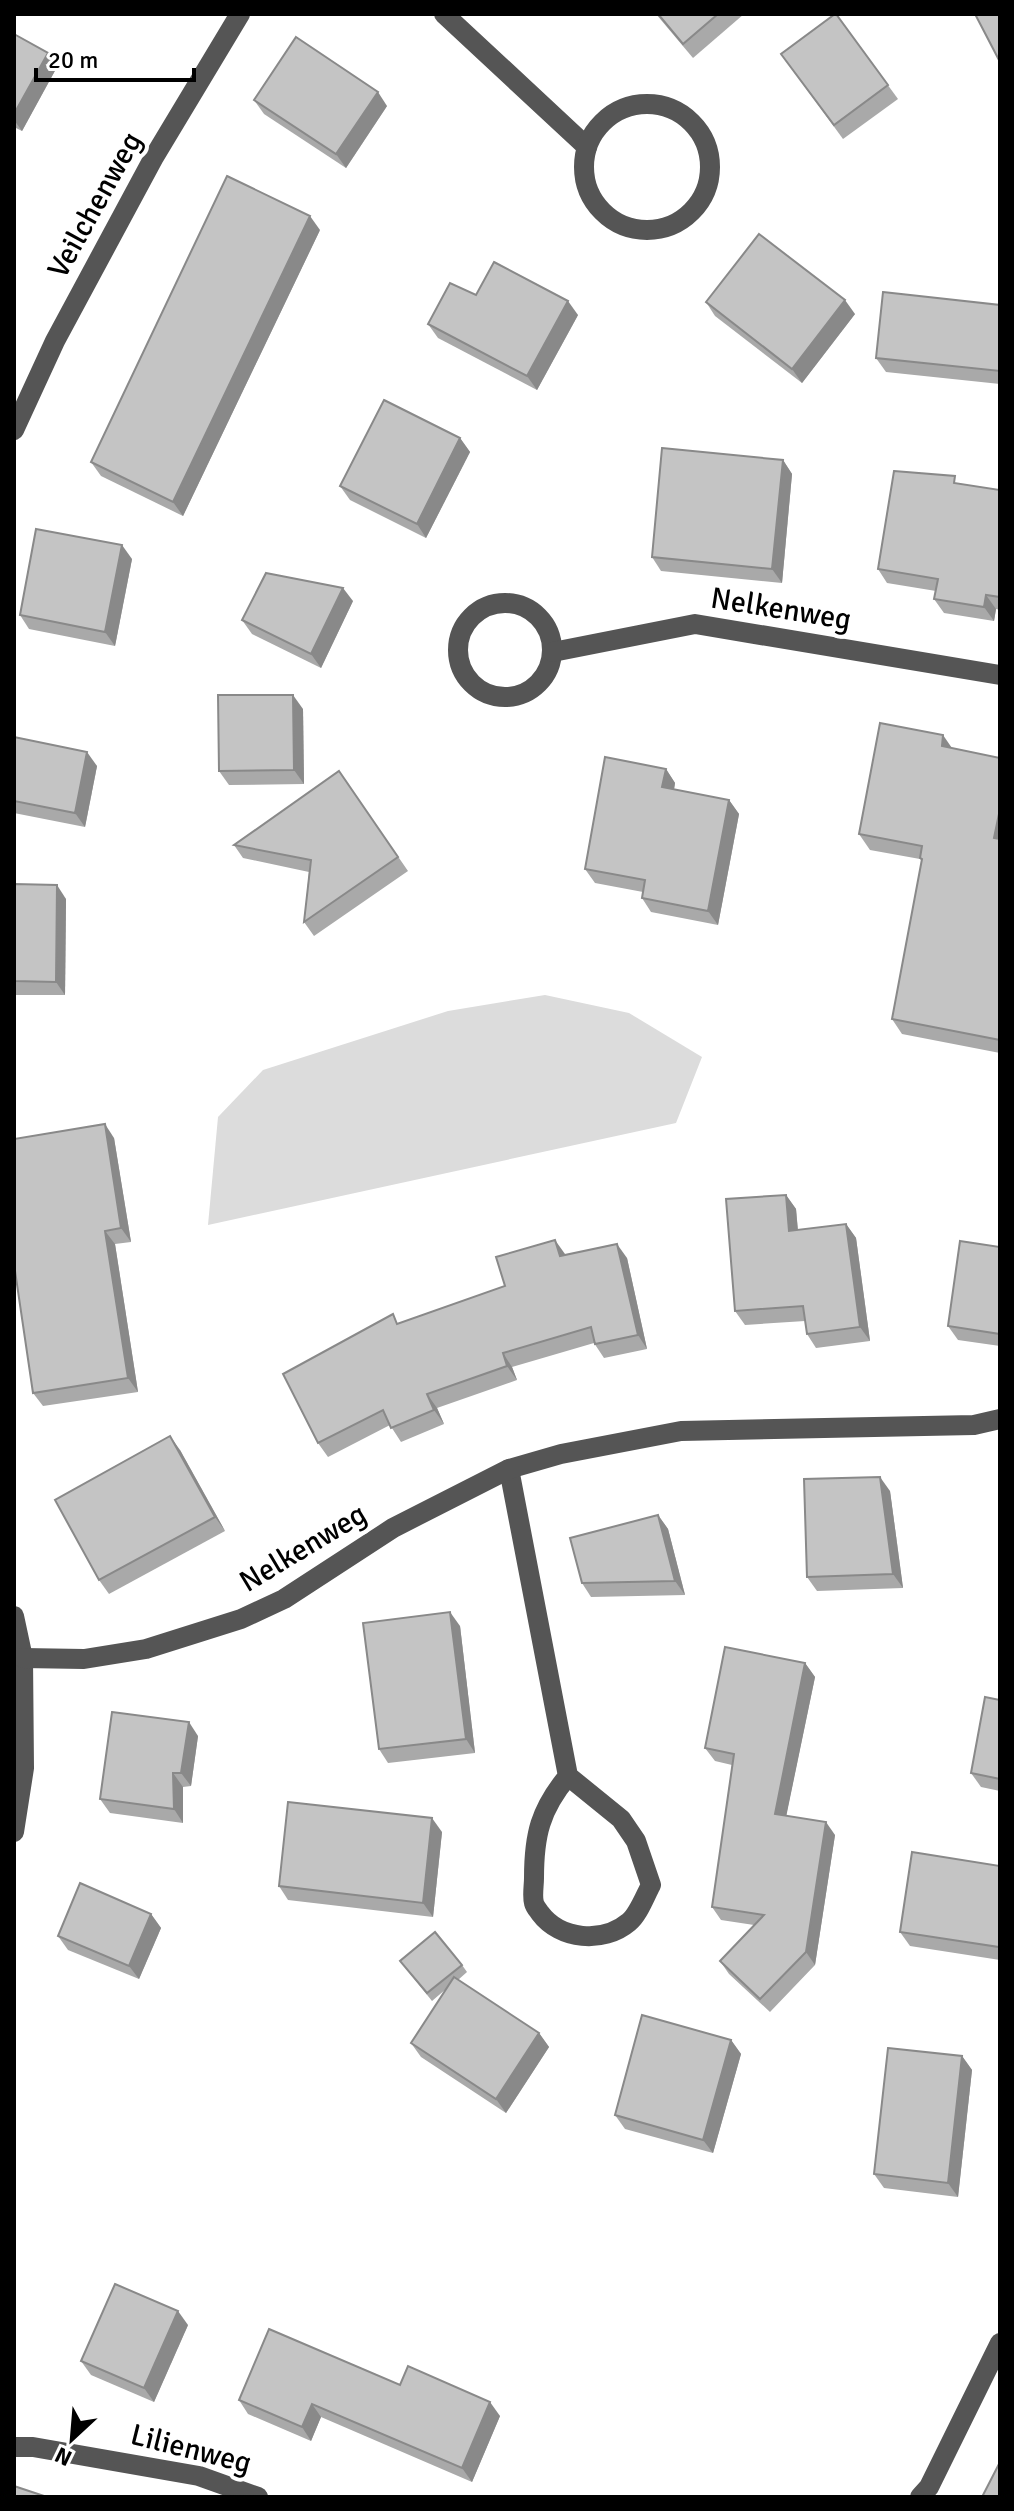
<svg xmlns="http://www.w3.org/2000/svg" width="1014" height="2511" font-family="Signika,sans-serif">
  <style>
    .green { fill: #dcdcdc }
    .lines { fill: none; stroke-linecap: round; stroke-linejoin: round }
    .minor { stroke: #555; stroke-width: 20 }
    .wall { fill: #a9a9a9 }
    .shaded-wall { fill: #898989 }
    .building { fill: #c4c4c4; stroke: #898989; stroke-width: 2 }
    .labels { text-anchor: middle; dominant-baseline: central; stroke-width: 8; stroke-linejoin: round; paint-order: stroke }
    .street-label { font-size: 30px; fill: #000; stroke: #fff }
  </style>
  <rect width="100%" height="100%" fill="#fff"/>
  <!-- green -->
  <polygon class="green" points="545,995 629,1013 702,1057 676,1123 208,1225 218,1117 263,1070 448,1011"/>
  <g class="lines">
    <!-- minor -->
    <g class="minor">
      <polyline points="444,14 587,147"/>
      <circle cx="647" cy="167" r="63"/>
      <polyline points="14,430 55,341 154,157 240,14"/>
      <circle cx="505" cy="650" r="47"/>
      <polyline points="553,652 695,624 1000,675"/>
      <path d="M509,1469L568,1776C540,1810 534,1835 534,1878C534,1886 532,1896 534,1903C535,1907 538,1910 540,1913C560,1940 603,1944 629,1922C638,1915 645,1896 651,1885L636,1841L621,1819L568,1776"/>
      <polyline points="14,1616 23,1658 24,1768 14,1832"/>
      <polyline points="23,1658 84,1659 146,1649 241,1619 284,1599 393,1528 509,1469 561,1454 681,1431 974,1425 1000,1419"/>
      <polyline points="14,2447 33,2447 199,2476 258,2497"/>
      <polyline points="920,2497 929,2487 1000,2343"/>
    </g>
  </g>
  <!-- wall -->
  <g class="wall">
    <polygon points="656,14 744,14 693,58"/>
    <polygon points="836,14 898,99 843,139 781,54"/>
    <polygon points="14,34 48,53 57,67 22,131 14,127"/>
    <polygon points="254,100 387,106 346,168 264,114"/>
    <polygon points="320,230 183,516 101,476 91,462"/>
    <polygon points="476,295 578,315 537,390 438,338 428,324"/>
    <polygon points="706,302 855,314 802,383 715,316"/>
    <polygon points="1000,305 1000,384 886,372 876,358"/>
    <polygon points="460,438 470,452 426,538 350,500 340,486"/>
    <polygon points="783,460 792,474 782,583 661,571 652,557"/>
    <polygon points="960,484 1000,490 1000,610 996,609 994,621 944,613 934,599 936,591 887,583 878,569"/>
    <polygon points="132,559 115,646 29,629 20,615"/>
    <polygon points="353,601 321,668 252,634 242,620"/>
    <polygon points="303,709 304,784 229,785 219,771"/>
    <polygon points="14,737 97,766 85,827 14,813"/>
    <polygon points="952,748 1000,758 1000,1053 902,1034 892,1019 922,861 920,859 870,850 859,834"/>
    <polygon points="666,769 675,783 674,790 729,800 739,814 718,925 651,912 642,898 643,892 595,883 585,869"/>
    <polygon points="339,771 408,871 314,936 304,922 309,872 243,858 234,845"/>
    <polygon points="14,884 66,899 65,995 14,995"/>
    <polygon points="114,1138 131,1242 115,1244 138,1392 43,1406 33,1393"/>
    <polygon points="786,1195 796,1209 798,1230 846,1224 856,1238 870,1341 816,1348 807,1334 805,1321 745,1325 735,1311"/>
    <polygon points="1000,1247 1000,1346 958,1340 948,1326"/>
    <polygon points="565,1255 627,1258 647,1349 604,1358 594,1343 512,1367 517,1380 437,1408 444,1424 401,1442 390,1425 328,1457 318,1443 399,1323 505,1286"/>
    <polygon points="180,1450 225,1531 109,1594 99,1580"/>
    <polygon points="890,1491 903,1588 817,1591 807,1577"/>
    <polygon points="658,1515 668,1529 685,1595 591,1597 582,1583"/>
    <polygon points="460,1626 475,1753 388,1763 379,1749"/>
    <polygon points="805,1663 815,1677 786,1816 835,1835 815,1965 770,2012 729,1974 720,1961 754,1925 721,1920 712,1907 732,1765 715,1761 705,1748"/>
    <polygon points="1000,1700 1000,1791 981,1787 971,1773"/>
    <polygon points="198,1736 191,1786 183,1787 183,1823 110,1813 100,1799"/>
    <polygon points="442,1832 433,1917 288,1900 279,1886"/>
    <polygon points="1000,1866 1000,1960 910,1946 900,1932"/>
    <polygon points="151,1914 161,1928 139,1979 68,1950 58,1936"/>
    <polygon points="400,1961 462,1965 467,1972 458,1980 539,2033 549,2047 506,2113 421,2057 411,2043 446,1989 432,2001"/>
    <polygon points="731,2040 741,2054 713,2153 625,2129 615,2115"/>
    <polygon points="962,2056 972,2070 958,2197 884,2188 874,2174"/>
    <polygon points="188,2325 154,2402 91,2375 81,2361"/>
    <polygon points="400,2385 500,2416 472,2482 321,2417 311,2441 248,2414 239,2400"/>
  </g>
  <!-- shaded-wall -->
  <g class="shaded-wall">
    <polygon points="48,53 57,67 22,131 14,120 14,114"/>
    <polygon points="378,92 387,106 346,168 336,154"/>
    <polygon points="310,216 320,230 183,516 173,502"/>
    <polygon points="845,300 855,314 802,383 792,369"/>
    <polygon points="568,301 578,315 537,390 527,376"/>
    <polygon points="460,438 470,452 426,538 417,524"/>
    <polygon points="783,460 792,474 782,583 772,569"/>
    <polygon points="122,545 132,559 115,646 105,632"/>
    <polygon points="343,588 353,601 321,668 311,654"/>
    <polygon points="986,595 996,609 994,621 984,607"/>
    <polygon points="293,695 303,709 304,784 294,770"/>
    <polygon points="943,735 954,751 942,746"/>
    <polygon points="87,752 97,766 85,827 75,813"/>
    <polygon points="666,769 675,783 672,801 662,787"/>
    <polygon points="729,800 739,814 718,925 708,911"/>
    <polygon points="1000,809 1000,846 994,838"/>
    <polygon points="57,885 66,899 65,995 56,982"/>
    <polygon points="105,1124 114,1138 131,1242 121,1228"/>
    <polygon points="786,1195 796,1209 799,1245 789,1231"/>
    <polygon points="846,1224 856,1238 870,1341 860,1327"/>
    <polygon points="105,1231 115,1244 138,1392 128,1378"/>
    <polygon points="555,1240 565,1254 569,1270 560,1256"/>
    <polygon points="617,1244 627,1258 647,1349 638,1335"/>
    <polygon points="503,1353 512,1367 517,1380 507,1366"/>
    <polygon points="427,1394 437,1408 444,1424 434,1410"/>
    <polygon points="170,1436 180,1450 225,1531 215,1517"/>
    <polygon points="880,1477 890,1491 903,1588 893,1574"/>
    <polygon points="658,1515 668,1529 685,1595 675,1581"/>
    <polygon points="450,1612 460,1626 475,1753 466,1739"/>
    <polygon points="805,1663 815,1677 784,1827 775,1814"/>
    <polygon points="189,1722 198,1736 191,1786 181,1773"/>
    <polygon points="173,1773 183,1787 183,1823 174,1809"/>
    <polygon points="432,1818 442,1832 433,1917 423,1903"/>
    <polygon points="826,1822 835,1835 815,1965 806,1952"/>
    <polygon points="151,1914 161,1928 139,1979 129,1966"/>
    <polygon points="539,2033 549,2047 506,2113 496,2099"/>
    <polygon points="731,2040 741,2054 713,2153 703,2140"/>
    <polygon points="962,2056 972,2070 958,2197 948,2183"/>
    <polygon points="178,2311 188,2325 154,2402 144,2388"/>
    <polygon points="490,2402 500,2416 472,2482 462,2468"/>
    <polygon points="312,2404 321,2417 311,2441 302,2427"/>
  </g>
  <!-- building -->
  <g class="building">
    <polygon points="658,14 718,14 683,44"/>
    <polygon points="835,14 836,14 888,85 834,125 781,54"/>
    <polygon points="975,14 1000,14 1000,62"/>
    <polygon points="14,34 48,53 14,114"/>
    <polygon points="296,37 378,92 336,154 254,100"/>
    <polygon points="227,176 310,216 173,502 91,462"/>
    <polygon points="759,234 845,300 792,369 706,302"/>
    <polygon points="494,262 568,301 527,376 428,324 450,283 476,295"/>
    <polygon points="883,292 1000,305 1000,371 876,358"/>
    <polygon points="384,400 460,438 417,524 340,486"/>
    <polygon points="662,448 783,460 772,569 652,557"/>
    <polygon points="894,471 955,476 954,483 1000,490 1000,597 986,595 984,607 934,599 938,579 878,569"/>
    <polygon points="36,529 122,545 105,632 20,615"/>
    <polygon points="266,573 343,588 311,654 242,620"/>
    <polygon points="218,695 293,695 294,770 219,771"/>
    <polygon points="880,723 943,735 942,746 1000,758 1000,809 994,838 1000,839 1000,1040 892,1019 922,859 920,858 922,846 859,834"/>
    <polygon points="14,737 87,752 75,813 14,801"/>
    <polygon points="605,757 666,769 662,787 729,800 708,911 642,898 645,880 585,869"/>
    <polygon points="339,771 398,857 304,922 311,860 234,845"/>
    <polygon points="14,884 57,885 56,982 14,981"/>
    <polygon points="105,1124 121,1228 105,1231 128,1378 33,1393 14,1264 14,1139"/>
    <polygon points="786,1195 789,1231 846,1224 860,1327 807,1334 803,1306 735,1311 726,1199"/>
    <polygon points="555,1240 560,1256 617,1244 638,1335 595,1344 591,1327 503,1353 507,1366 427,1394 434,1410 391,1428 383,1410 318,1443 283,1374 393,1314 397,1324 505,1286 496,1257"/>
    <polygon points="960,1241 1000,1247 1000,1334 948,1326"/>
    <polygon points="170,1436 215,1517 99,1580 55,1500"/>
    <polygon points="880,1477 893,1574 807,1577 804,1479"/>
    <polygon points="658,1515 675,1581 582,1583 570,1538"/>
    <polygon points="450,1612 466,1739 379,1749 363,1623"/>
    <polygon points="725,1647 805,1663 775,1814 826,1822 806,1952 760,1999 720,1961 764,1915 712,1907 734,1754 705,1748"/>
    <polygon points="985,1697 1000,1700 1000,1779 971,1773"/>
    <polygon points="112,1712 189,1722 181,1773 173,1773 174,1809 100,1799"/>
    <polygon points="288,1802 432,1818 423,1903 279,1886"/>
    <polygon points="912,1852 1000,1866 1000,1940 999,1947 900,1932"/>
    <polygon points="80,1883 151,1914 129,1966 58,1936"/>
    <polygon points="435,1932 462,1965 427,1993 400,1961"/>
    <polygon points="454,1977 539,2033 496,2099 411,2043"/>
    <polygon points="642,2015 731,2040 703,2140 615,2115"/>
    <polygon points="888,2048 962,2056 948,2183 874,2174"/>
    <polygon points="115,2284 178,2311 144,2388 81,2361"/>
    <polygon points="269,2329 400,2385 408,2366 490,2402 462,2468 312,2404 302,2427 239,2400"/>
    <polygon points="1000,2462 1000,2497 982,2497"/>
    <polygon points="14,2486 47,2497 14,2497"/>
  </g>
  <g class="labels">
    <!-- street labels -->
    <g class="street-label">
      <text transform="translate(95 205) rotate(-61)">Veilchenweg</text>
      <text transform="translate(781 609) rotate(9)">Nelkenweg</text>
      <text transform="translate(303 1548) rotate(-31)">Nelkenweg</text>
      <text transform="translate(191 2449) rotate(14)">Lilienweg</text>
    </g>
  </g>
  <!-- border -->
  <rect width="1014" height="2511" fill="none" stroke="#000000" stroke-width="32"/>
  <!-- north arrow -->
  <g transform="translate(72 2439) rotate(206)" stroke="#ffffff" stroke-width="6" paint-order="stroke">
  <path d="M0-6L14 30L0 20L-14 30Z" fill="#000000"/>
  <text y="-12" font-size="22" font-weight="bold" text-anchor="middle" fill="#000000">N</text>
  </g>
  <!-- scale -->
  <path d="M36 68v12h158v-12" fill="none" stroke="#000000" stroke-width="4"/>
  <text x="48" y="68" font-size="24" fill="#000000" stroke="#ffffff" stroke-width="6" paint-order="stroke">20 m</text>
</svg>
